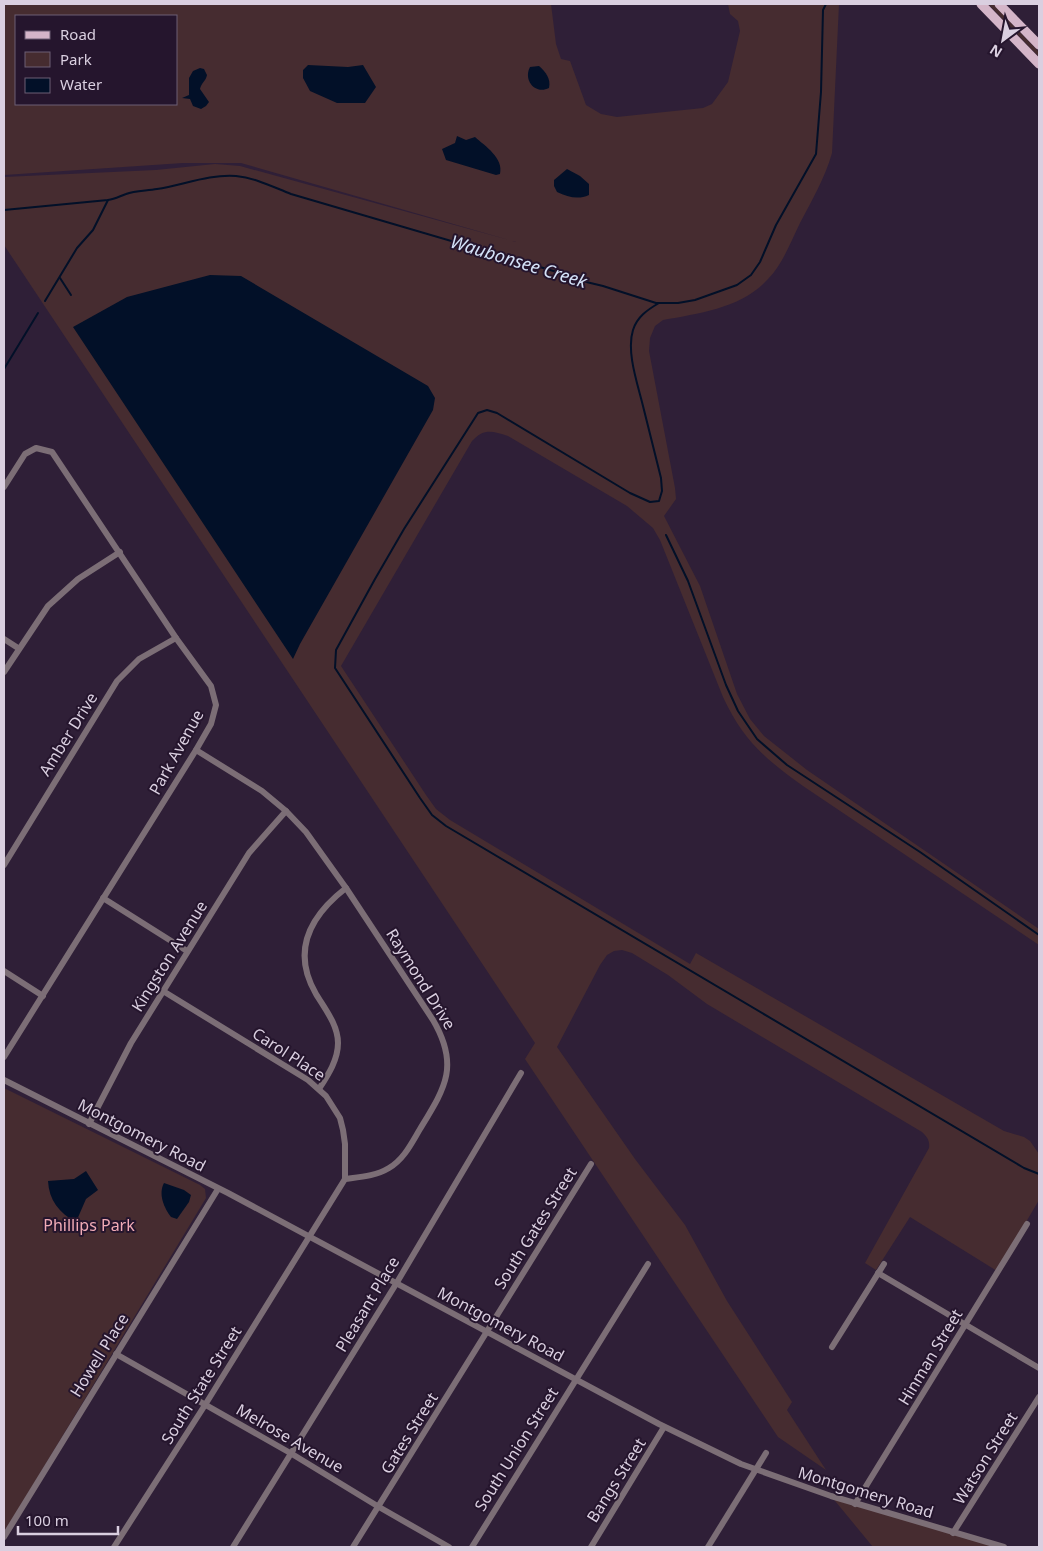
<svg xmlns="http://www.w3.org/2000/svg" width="1043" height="1551" font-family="'Noto Sans',sans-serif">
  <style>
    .green { fill: #462c30; fill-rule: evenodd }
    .water { fill: #021028 }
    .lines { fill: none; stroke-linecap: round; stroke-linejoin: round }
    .stream { stroke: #021028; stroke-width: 2 }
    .minor { stroke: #7c6e76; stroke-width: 6 }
    .major { stroke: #d4b5c8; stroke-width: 9 }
    .labels { text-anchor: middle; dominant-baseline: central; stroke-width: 4; stroke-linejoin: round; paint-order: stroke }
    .street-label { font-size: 16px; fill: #dacfe0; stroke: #25152d }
    .park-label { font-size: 16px; fill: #f1abb6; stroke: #25152d }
    .water-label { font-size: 18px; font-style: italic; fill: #d4e2f8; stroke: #25152d }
  </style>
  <rect width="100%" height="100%" fill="#2f1f37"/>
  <!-- green -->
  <g class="green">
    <path d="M4,4H551L556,44L561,59L570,61L586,105L601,114L617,117L703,108L712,104L728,82L740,31L738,21L730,14L728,4H839L832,153C825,178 812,200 800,223C791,241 783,264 768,279C742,308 700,313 663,320L655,326L650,338L649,351L675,488L676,499L664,516L700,586L737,694L750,719L764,736L807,770L1039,929V945L803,786C764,758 743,740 723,697L660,540L653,528L627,506L508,436C492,431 484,428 472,441L341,666L426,795L436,809L450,820L690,964L696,953L1004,1131L1024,1137L1030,1141L1039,1154V1200L997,1271L910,1217L876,1270L865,1263L929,1148C930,1140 927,1137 922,1132L707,1004L668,975L632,953L622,950L614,951L607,955L600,965L557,1047L635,1159L685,1225L727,1301L792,1402L787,1410L826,1470L778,1437L525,1059L535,1043L4,245V177L156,170L215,164L240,166L516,242L241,163H183L4,175ZM16,16H176V104H16Z"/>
    <polygon points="988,4 993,4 1039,52 1039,57"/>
    <polygon points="4,1088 200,1185 205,1189 206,1198 4,1533"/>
    <polygon points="831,1496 1004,1547 873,1547"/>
  </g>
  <!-- water -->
  <g class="water">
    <polygon points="308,65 348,67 363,65 376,87 365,103 337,103 310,91 303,78 303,70"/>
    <path d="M539,66C546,72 551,79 549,88C535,95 523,80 530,67Z"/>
    <path d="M200,68L204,69L207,75C206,81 201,83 200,89L209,102L206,106L201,109L193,106L190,99L182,98L189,95V78L193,71Z"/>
    <path d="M457,136L466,140L475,137C485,146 504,158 500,174L496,175L446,160L442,149L455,143Z"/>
    <path d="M567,169L580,176L589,184V195C578,200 568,197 557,192L554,186V180Z"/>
    <polygon points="210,275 241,276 428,386 435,398 433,410 300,644 293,659 73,327 127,297"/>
    <path d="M86,1171L98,1190L86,1199L76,1222C59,1213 49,1200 48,1181L74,1179Z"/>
    <path d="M164,1183L184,1190L191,1195L189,1202L177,1219L171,1217C164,1208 158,1194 164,1183Z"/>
  </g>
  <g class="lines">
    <!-- stream -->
    <g class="stream">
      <path d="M4,210L108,200C115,199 120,196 126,194C135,190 147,191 157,189C183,185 209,174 236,176C256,178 273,187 291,194L557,272L578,280L603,286L656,303H678L695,300L737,285L751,275L760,262L776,225L816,154L821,92L823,10L826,4"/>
      <polyline points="60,278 71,295"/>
      <polyline points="45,301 77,248 93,230 108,200"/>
      <path d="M659,303C647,310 637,317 633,330C626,352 638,385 643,406C649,430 655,454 661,478L662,491L659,501L650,502L630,493L497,413L487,410L478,413L404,529L375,579L336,650L335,668L420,798L432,815L446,826L1024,1168L1039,1174"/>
      <polyline points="4,369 38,313"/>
      <polyline points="666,535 688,581 726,685 738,711 757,739 787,765 920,852 1039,935"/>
    </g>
    <!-- minor -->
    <g class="minor">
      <polyline points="4,487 25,454 36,448 52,452 176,638 211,686 216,705 211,724 196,750 4,1057"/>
      <polyline points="4,639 18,648"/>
      <polyline points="4,672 48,606 78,579 120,552"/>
      <path d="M196,750L262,791L286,811L306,832L346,888L433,1020C460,1066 445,1088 420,1129C411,1144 404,1159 389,1168C376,1176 360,1177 345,1179"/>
      <polyline points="4,865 117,681 139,659 176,638"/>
      <polyline points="103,898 187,951"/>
      <polyline points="4,971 43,996"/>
      <polyline points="4,1080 228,1193 659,1424 741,1464 831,1496 1004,1547"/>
      <path d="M319,1089C328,1075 338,1060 338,1043C338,1025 325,1009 316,994C291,951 310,916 346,888"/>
      <polyline points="89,1124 131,1043 249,853 286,811"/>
      <polyline points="878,1273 1039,1368"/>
      <polyline points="832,1347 884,1264"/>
      <polyline points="116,1354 292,1454 379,1507 449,1547"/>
      <polyline points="855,1504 1027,1224"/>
      <polyline points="953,1533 1039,1397"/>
      <polyline points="4,1537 218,1189"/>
      <polyline points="114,1547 205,1405 345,1179 345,1144 343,1130 340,1118 326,1096 308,1080 163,991"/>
      <polyline points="233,1547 396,1284 521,1073"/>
      <polyline points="353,1547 591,1164"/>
      <polyline points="472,1547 648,1264"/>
      <polyline points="591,1547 664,1427"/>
      <polyline points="708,1547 766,1453"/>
    </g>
    <!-- major -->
    <g class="major">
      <polyline points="981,4 1039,64"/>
      <polyline points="999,4 1039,45"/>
    </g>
  </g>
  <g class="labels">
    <!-- street labels -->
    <g class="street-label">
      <text transform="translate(68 734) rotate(-58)">Amber Drive</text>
      <text transform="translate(176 752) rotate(-61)">Park Avenue</text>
      <text transform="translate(169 956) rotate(-58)">Kingston Avenue</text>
      <text transform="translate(421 979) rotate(58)">Raymond Drive</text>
      <text transform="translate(289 1054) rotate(33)">Carol Place</text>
      <text transform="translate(142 1135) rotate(27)">Montgomery Road</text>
      <text transform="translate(535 1228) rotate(-58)">South Gates Street</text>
      <text transform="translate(367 1304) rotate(-59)">Pleasant Place</text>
      <text transform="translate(501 1324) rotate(28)">Montgomery Road</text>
      <text transform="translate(99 1355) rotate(-58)">Howell Place</text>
      <text transform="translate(930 1357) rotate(-59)">Hinman Street</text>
      <text transform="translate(201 1385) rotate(-58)">South State Street</text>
      <text transform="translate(409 1433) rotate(-58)">Gates Street</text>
      <text transform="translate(290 1438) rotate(30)">Melrose Avenue</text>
      <text transform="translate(516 1449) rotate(-58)">South Union Street</text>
      <text transform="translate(985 1458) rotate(-58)">Watson Street</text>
      <text transform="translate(616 1480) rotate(-58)">Bangs Street</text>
      <text transform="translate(866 1492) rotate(17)">Montgomery Road</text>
    </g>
    <!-- park labels -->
    <g class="park-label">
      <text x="89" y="1225">Phillips Park</text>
    </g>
    <!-- water labels -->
    <g class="water-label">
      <text transform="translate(519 261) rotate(17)">Waubonsee Creek</text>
    </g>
  </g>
  <!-- border -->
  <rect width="1043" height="1551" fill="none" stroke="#dacfe0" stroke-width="10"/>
  <!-- legend -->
  <rect x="15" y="15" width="162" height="90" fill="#25152d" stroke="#6d5f75"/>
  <rect x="25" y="31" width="25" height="8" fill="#d4b5c8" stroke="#6d5f75"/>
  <text x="60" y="40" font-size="15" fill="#dacfe0">Road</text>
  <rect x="25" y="52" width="25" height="15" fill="#462c30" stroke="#6d5f75"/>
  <text x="60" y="65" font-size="15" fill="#dacfe0">Park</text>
  <rect x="25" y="78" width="25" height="15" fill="#021028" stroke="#6d5f75"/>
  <text x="60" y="90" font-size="15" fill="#dacfe0">Water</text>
  <!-- north arrow -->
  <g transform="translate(1003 40) rotate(212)" stroke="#25152d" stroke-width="4" paint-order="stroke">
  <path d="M0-4L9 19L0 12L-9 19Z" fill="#dacfe0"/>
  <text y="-8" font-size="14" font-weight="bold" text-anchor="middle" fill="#dacfe0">N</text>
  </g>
  <!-- scale -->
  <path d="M18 1526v8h100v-8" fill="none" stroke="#dacfe0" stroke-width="2.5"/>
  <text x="25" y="1526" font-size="15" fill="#dacfe0" stroke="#25152d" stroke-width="4" paint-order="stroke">100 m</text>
</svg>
